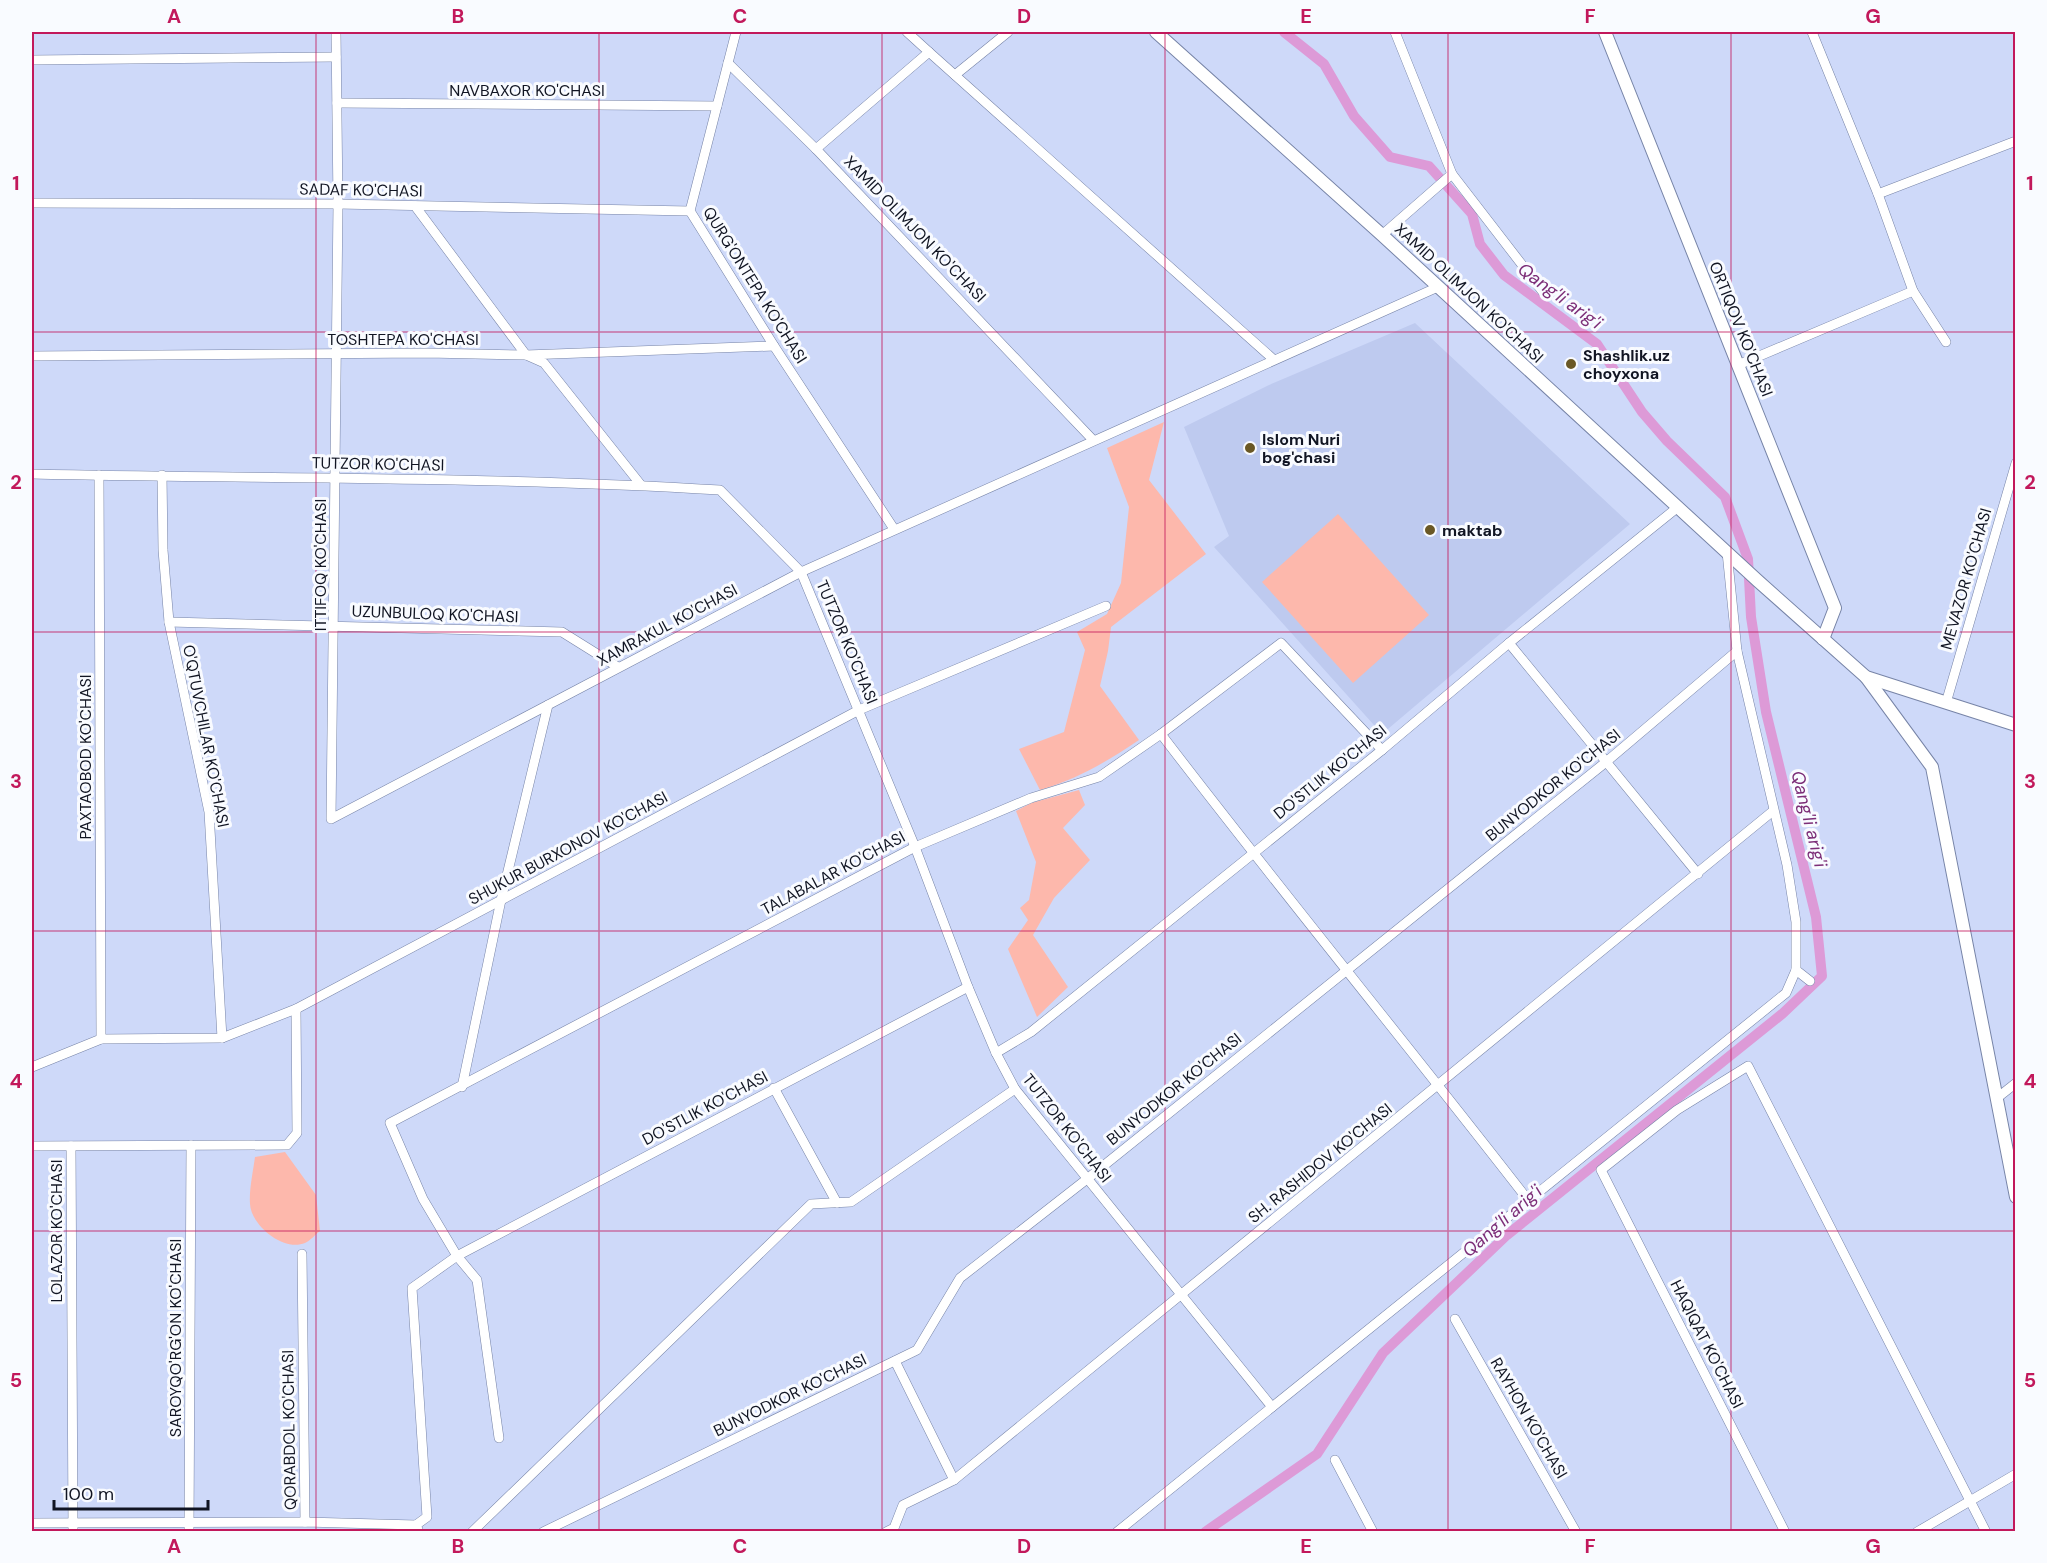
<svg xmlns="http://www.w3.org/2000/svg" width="2047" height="1563" font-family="'DM Sans',sans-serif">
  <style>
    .built { fill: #becaef }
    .green { fill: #fdb8ac }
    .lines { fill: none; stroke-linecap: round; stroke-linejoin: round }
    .canal { stroke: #dd9ad7; stroke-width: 10 }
    .street-casing { stroke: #7784a7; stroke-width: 10 }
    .secondary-casing { stroke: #7784a7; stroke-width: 14 }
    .street { stroke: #fff; stroke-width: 9 }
    .secondary { stroke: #fff; stroke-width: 12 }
    .grid { fill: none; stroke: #c2185b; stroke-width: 1.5; stroke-opacity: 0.55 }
    .poi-dot { fill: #6a5826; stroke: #f9fbff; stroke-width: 2 }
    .labels { text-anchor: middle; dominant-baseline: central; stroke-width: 6; stroke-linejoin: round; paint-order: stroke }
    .street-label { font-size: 16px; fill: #111523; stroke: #f9fbff }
    .poi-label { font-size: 16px; font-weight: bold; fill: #111523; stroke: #f9fbff; text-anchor: start }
    .water-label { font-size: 18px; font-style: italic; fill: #7c2e78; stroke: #f9fbff }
    .neatline { fill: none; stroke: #c2185b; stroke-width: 2 }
    .grid-label { font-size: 20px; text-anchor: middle; font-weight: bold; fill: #c2185b }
  </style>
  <rect width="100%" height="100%" fill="#ced9f9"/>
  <!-- built -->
  <polygon class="built" points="1415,323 1630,524 1382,734 1214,547 1229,536 1184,427 1269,385"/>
  <!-- green -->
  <g class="green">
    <path d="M1164,422L1149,480L1206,554L1111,627L1108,651L1100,686L1139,740C1106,762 1078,779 1040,790L1019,749L1064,732L1085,650L1077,632L1107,614L1121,583L1129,507L1107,448Z"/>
    <polygon points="1338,514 1429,615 1353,683 1262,582"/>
    <polygon points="1079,790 1085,805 1063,828 1090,860 1054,898 1033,935 1068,987 1037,1017 1008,949 1028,920 1020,908 1029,900 1036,862 1016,811 1031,803"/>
    <path d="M285,1152L316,1195L320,1231C316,1234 310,1241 305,1243C283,1252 251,1225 250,1204C249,1189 253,1172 255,1157Z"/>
  </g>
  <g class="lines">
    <!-- canal -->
    <polyline class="canal" points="1205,1532 1317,1454 1383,1353 1507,1235 1782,1014 1822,976 1816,917 1766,712 1751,617 1748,559 1725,497 1667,441 1642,412 1597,344 1504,275 1480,244 1472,214 1429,166 1390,157 1354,116 1324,64 1284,32"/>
    <!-- street casing -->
    <g class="street-casing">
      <g id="street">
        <polyline points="336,32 338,204 331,819 801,572 1438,287"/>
        <polyline points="736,32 690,211 774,346 894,529"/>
        <polyline points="907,32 929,52 816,149 1093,440"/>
        <polyline points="1395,32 1452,174 1543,292"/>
        <polyline points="1812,32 1878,194 1913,291 1946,342"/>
        <polyline points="929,52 1273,359"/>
        <polyline points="32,60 336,57"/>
        <polyline points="728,63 816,149"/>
        <polyline points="955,75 1008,32"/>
        <polyline points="337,103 717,106"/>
        <polyline points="1878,194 2016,141"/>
        <polyline points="32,203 338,204 690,211"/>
        <polyline points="415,206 526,355 544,363 641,485"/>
        <polyline points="1382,235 1452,174"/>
        <polyline points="32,356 427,353 526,355 774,346"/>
        <polyline points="1738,365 1913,291"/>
        <path d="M32,474C261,479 491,476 720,490L801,572L915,847L968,987L996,1053L1015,1089L1272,1407"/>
        <polyline points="99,475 101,1039"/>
        <polyline points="162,475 163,550 169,622 209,812 222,1038"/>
        <polyline points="1727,552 1737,651 1787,865 1796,922 1796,970 1810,981"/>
        <polyline points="169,622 562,632 618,667"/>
        <polyline points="1509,643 1698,874"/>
        <polyline points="1946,703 2016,463"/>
        <path d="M1161,734C1281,891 1407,1044 1528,1200"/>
        <polyline points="996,1053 1031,1032 1382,750 1509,643 1678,507"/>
        <polyline points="32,1067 101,1039 222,1038 296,1009 859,710 1106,606"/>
        <polyline points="462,1087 501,900 548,705"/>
        <polyline points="774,1088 837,1203"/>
        <polyline points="1997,1098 2016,1083"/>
        <polyline points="32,1146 287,1145 297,1133 296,1009"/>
        <polyline points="71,1146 73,1532"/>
        <polyline points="302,1254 305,1522"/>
        <polyline points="1455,1319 1576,1532"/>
        <polyline points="895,1361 954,1480"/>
        <polyline points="499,1438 477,1280 457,1256 423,1199 390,1123 915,847 1031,798 1099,777 1161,734 1281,643 1382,750"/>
        <polyline points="1335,1460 1373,1532"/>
        <polyline points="32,1523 305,1522 416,1525 419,1532"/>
        <polyline points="416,1525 427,1517 412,1288 457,1256 968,987"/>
        <polyline points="189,1532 191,1145"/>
        <polyline points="472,1532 811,1204 851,1202 1015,1089"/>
        <polyline points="543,1532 917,1350 960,1278 1087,1179 1606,762 1737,651"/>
        <polyline points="886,1532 894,1528 903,1505 954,1480 1773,811"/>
        <polyline points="1117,1532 1786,993 1796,970"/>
        <polyline points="1785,1532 1601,1170 1677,1110 1748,1066 1986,1532"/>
        <polyline points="1917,1532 2016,1474"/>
      </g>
    </g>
    <!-- secondary casing -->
    <g class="secondary-casing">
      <g id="secondary">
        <polyline points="1156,32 1382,235 1758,581 1866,677 2016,725"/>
        <polyline points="1605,32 1835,608 1823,639"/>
        <polyline points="1866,677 1932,767 2016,1197"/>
      </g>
    </g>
    <!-- street -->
    <use href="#street" class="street"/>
    <!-- secondary -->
    <use href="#secondary" class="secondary"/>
  </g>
  <!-- grid -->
  <path class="grid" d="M316,32V1532M599,32V1532M882,32V1532M1165,32V1532M1448,32V1532M1731,32V1532M32,332H2016M32,632H2016M32,931H2016M32,1231H2016"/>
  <!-- markers -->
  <g class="poi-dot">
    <circle cx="1571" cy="364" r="6"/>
    <circle cx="1250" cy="448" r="6"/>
    <circle cx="1430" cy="530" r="6"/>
  </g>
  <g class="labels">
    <!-- street labels -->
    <g class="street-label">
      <text x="527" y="90">NAVBAXOR KO'CHASI</text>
      <text transform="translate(361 190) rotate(1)">SADAF KO'CHASI</text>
      <text transform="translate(915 229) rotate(46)">XAMID OLIMJON KO'CHASI</text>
      <text transform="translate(755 285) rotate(58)">QURG'ONTEPA KO'CHASI</text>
      <text transform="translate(1469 293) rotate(43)">XAMID OLIMJON KO'CHASI</text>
      <text transform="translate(1741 329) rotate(68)">ORTIQOV KO'CHASI</text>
      <text x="403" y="339">TOSHTEPA KO'CHASI</text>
      <text transform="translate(378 464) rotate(1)">TUTZOR KO'CHASI</text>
      <text transform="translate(320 565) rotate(-90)">ITTIFOQ KO'CHASI</text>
      <text transform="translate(1966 579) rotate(-74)">MEVAZOR KO'CHASI</text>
      <text transform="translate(435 614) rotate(2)">UZUNBULOQ KO'CHASI</text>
      <text transform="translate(667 625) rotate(-28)">XAMRAKUL KO'CHASI</text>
      <text transform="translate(847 642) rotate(67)">TUTZOR KO'CHASI</text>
      <text transform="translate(206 736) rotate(79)">O'QTUVCHILAR KO'CHASI</text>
      <text transform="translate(85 757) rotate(-90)">PAXTAOBOD KO'CHASI</text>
      <text transform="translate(1330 772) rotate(-39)">DO'STLIK KO'CHASI</text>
      <text transform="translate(1553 785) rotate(-39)">BUNYODKOR KO'CHASI</text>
      <text transform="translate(568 848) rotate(-28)">SHUKUR BURXONOV KO'CHASI</text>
      <text transform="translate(833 873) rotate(-28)">TALABALAR KO'CHASI</text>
      <text transform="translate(1174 1089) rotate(-39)">BUNYODKOR KO'CHASI</text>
      <text transform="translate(705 1108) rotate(-28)">DO'STLIK KO'CHASI</text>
      <text transform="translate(1067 1128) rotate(52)">TUTZOR KO'CHASI</text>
      <text transform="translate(1320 1163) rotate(-39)">SH. RASHIDOV KO'CHASI</text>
      <text transform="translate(56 1231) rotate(-90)">LOLAZOR KO'CHASI</text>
      <text transform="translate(175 1338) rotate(-90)">SAROYQO'RG'ON KO'CHASI</text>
      <text transform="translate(1707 1344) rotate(63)">HAQIQAT KO'CHASI</text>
      <text transform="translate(790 1395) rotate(-26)">BUNYODKOR KO'CHASI</text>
      <text transform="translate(1529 1418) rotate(60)">RAYHON KO'CHASI</text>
      <text transform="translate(289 1430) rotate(-91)">QORABDOL KO'CHASI</text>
    </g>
    <!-- poi labels -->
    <g class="poi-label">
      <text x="1583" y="355">Shashlik.uz<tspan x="1583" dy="18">choyxona</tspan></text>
      <text x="1262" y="439">Islom Nuri<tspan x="1262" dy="18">bog'chasi</tspan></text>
      <text x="1442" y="530">maktab</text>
    </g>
    <!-- water labels -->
    <g class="water-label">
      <text transform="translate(1560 296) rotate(36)">Qang'li arig'i</text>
      <text transform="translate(1809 819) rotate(76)">Qang'li arig'i</text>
      <text transform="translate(1502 1221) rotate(-41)">Qang'li arig'i</text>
    </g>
  </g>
  <!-- border -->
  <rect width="2047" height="1563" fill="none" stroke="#f9fbff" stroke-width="66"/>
  <!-- scale -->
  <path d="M54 1500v9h154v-9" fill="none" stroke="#111523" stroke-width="3"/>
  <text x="63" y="1500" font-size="18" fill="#111523" stroke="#f9fbff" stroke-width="4.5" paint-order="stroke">100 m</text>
  <rect x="33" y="33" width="1981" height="1497" class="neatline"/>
  <g class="grid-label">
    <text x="174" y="23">A</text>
    <text x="458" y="23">B</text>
    <text x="740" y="23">C</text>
    <text x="1024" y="23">D</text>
    <text x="1306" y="23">E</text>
    <text x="1590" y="23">F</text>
    <text x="1873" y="23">G</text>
    <text x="16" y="190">1</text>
    <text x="2030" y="190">1</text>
    <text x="16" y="489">2</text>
    <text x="2030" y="489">2</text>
    <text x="16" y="788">3</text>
    <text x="2030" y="788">3</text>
    <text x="16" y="1088">4</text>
    <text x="2030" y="1088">4</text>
    <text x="16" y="1387">5</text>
    <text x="2030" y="1387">5</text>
    <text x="174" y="1553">A</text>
    <text x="458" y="1553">B</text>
    <text x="740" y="1553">C</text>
    <text x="1024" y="1553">D</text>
    <text x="1306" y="1553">E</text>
    <text x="1590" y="1553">F</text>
    <text x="1873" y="1553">G</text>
  </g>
</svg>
